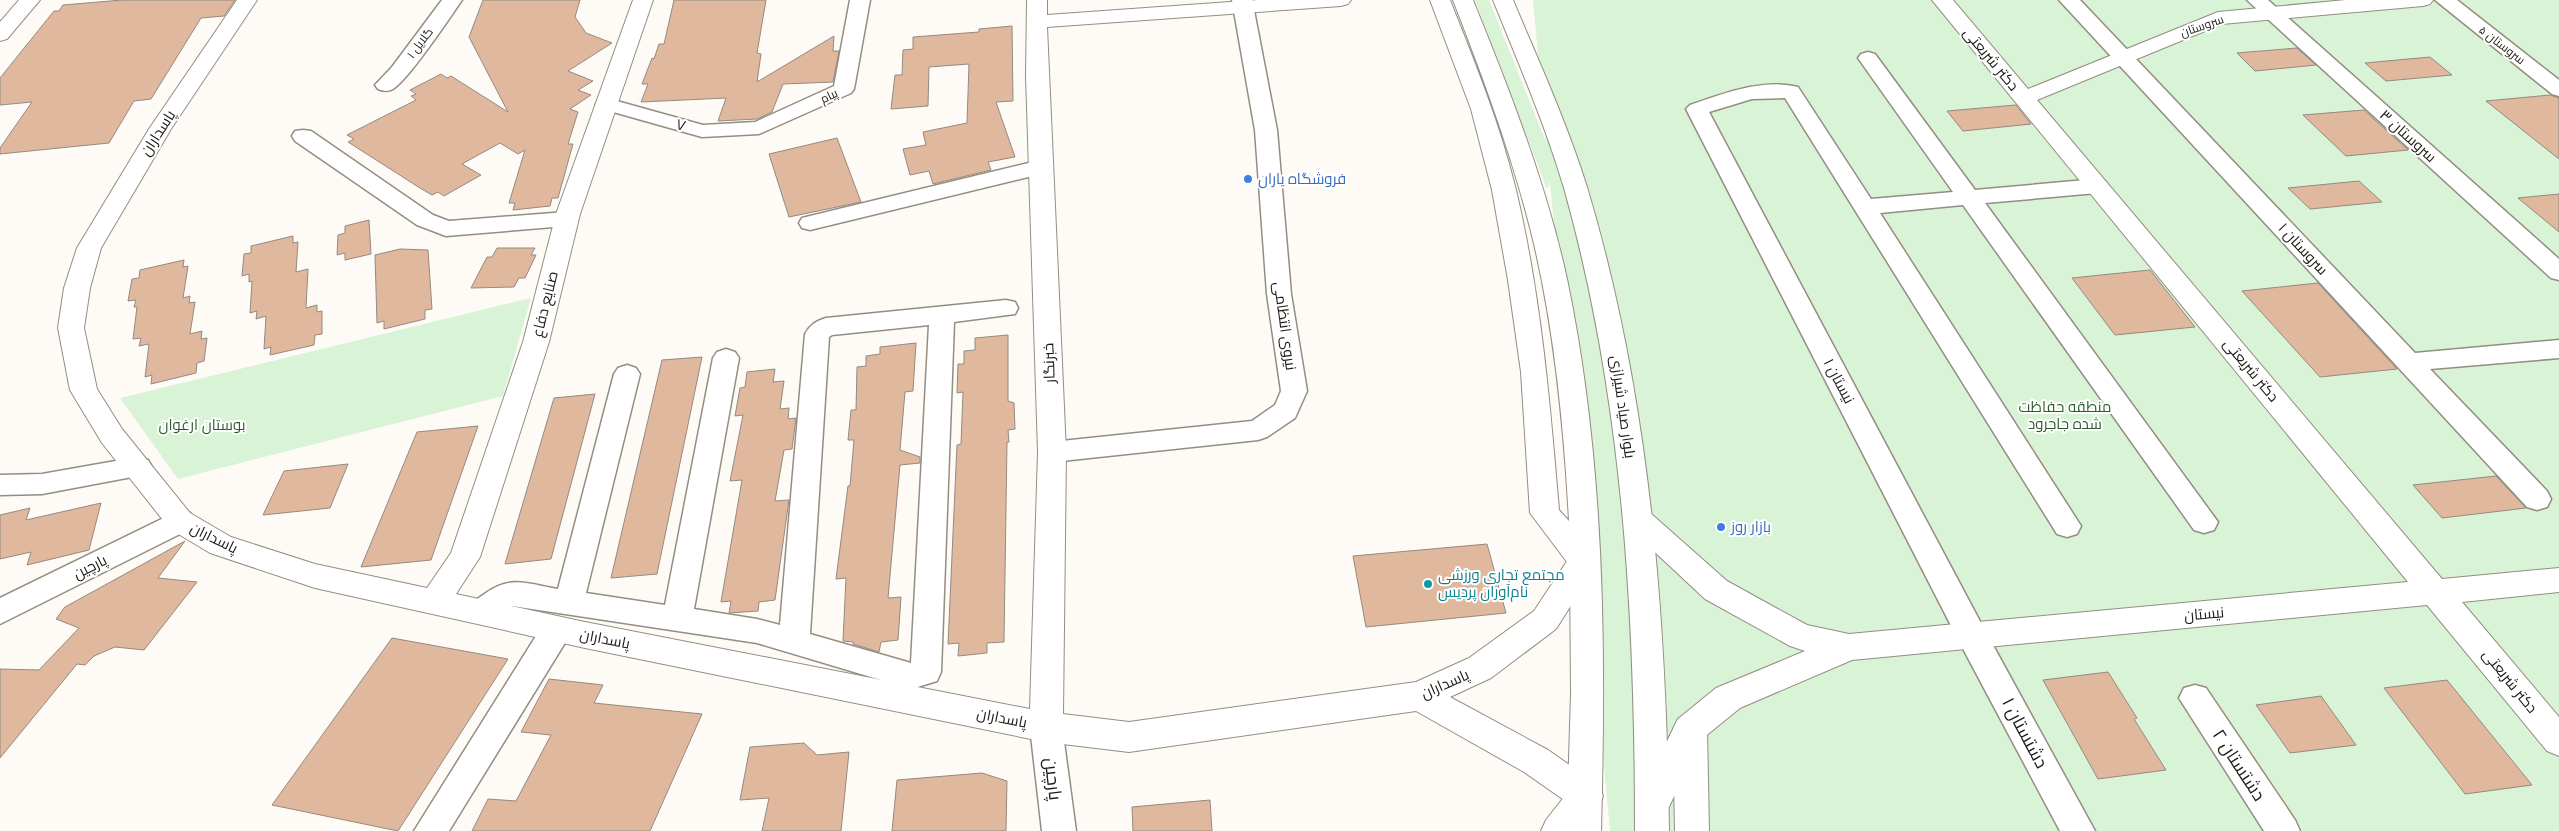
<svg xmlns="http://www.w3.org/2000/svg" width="2559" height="831" font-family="Figtree,Cairo,sans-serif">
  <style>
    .green { fill: #d8f3d6 }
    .building { fill: #dfb89d; stroke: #958982 }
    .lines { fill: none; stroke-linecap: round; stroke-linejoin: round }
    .minor-casing { stroke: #948d82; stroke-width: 3 }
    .tertiary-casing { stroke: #948d82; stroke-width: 2 }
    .primary-casing { stroke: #948d82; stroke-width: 2 }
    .minor { fill: #fff; fill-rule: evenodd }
    .tertiary { fill: #fff; fill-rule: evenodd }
    .primary { fill: #fff; fill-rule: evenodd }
    .shop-dot { fill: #3f7fe0; stroke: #fff; stroke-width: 2 }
    .culture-dot { fill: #0f9aa8; stroke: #fff; stroke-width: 2 }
    .labels { text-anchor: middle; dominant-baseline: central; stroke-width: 4; stroke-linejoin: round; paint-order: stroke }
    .far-street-label { font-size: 12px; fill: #1c1915; stroke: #fff }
    .street-label { font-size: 15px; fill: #1c1915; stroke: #fff }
    .shop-label { font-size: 15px; fill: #366cbe; stroke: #fff; text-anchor: start }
    .park-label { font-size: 15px; fill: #2f5b2e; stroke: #fff }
    .culture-label { font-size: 15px; fill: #0d838f; stroke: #fff; text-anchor: start }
    .near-street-label { font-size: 18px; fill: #1c1915; stroke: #fff }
  </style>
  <rect width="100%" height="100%" fill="#fefbf6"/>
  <!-- green -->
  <g class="green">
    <polygon points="1475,0 1489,0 1546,142 1533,0 2559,0 2559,831 1610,831 1550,182 1547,189"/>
    <polygon points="531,298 503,396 178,479 120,398"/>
  </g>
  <!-- building -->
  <g class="building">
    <polygon points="122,0 235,0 224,16 201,18 151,99 134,101 109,143 0,154 0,148 32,102 0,105 0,78 54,11 59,11 63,5"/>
    <polygon points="483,0 580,0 575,17 586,33 612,43 568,71 593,81 578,90 591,95 570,109 578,112 568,144 573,144 558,198 552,198 550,206 513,210 515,203 509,203 525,150 518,154 500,143 462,164 481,175 444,196 438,192 432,195 420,188 348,142 354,139 347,135 416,100 411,96 416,94 410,90 441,74 447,78 451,76 508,112 469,37"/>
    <polygon points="674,0 766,0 757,53 761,54 757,82 834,36 833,51 839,51 833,82 783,84 772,112 757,119 718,121 726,98 641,102 648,84 642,84 652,58 654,59 659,44 664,44"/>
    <polygon points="1012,26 1013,101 996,102 1015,157 988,162 991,170 933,184 929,171 910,175 903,149 926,145 923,132 967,123 969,64 929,67 928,106 891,109 895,75 902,75 903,50 913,49 913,37 979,32 979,29"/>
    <polygon points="2297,48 2316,65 2255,71 2237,53"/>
    <polygon points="2430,57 2452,75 2386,81 2365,63"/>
    <polygon points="2550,95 2559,98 2559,159 2486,101"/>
    <polygon points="2016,105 2031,124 1963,131 1947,111"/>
    <polygon points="2364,110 2408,150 2346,156 2303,115"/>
    <polygon points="837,138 861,202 789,217 769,154"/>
    <polygon points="2359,181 2382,202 2310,209 2288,188"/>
    <polygon points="2559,194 2559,232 2518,198"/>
    <polygon points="369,220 371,254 345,260 345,253 337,255 338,235 345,233 345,226"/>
    <polygon points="293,236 293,243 298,242 296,272 308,269 306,308 317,305 317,312 322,311 322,334 315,335 314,345 270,355 271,347 264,349 266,316 256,319 257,311 250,313 252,281 249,282 249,274 242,276 244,254 251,253 251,246"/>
    <polygon points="497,248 535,248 531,255 536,255 525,278 519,278 514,287 471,288 487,257 492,257"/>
    <polygon points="400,249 428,250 432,309 425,310 425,319 384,329 384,321 377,323 375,255"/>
    <polygon points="184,260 183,267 188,266 183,298 190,296 189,303 195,302 190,334 202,331 201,339 207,338 204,361 197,363 196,373 151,384 152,375 145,377 149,344 139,346 141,338 133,339 137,307 134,307 136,300 128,301 132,279 139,278 140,270"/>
    <polygon points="2150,270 2195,327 2115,335 2072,278"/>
    <polygon points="2318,283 2397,369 2320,377 2242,291"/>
    <polygon points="1008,335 1008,401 1014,403 1015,429 1008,430 1009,442 1007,442 1004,642 987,643 987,653 958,656 959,643 948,644 957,445 961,444 963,392 957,393 958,364 964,364 964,351 975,350 975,338"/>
    <polygon points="916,343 913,391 905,392 900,450 920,457 920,463 900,465 888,598 901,597 898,640 881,642 879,652 853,644 853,642 843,641 846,578 836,579 848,486 850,486 854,440 848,440 851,410 856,410 857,367 866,366 866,356 880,354 880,347"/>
    <polygon points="702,357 657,574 611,578 662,360"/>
    <polygon points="775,369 773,382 784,381 780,409 789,408 788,419 796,418 792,449 784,450 775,501 789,500 775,600 759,602 758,611 729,613 731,601 721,602 742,480 730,481 743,415 735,416 740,388 745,387 747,372"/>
    <polygon points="595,394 551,559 505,564 554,398"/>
    <polygon points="478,426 431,560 361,567 417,432"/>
    <polygon points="348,464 330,508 263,515 284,471"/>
    <polygon points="2496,476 2526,508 2442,518 2413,485"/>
    <polygon points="101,503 89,550 27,565 31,552 0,559 0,515 30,508 26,520"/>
    <polygon points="185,541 158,578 197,582 144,650 115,647 94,656 85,665 77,664 0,758 0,669 39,670 79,628 56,619 65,607"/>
    <polygon points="1487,544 1506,613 1366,627 1353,556"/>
    <polygon points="392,638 508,659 398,831 272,805"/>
    <polygon points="2108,672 2137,718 2134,719 2166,770 2098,779 2043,680"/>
    <polygon points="549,679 603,685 594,703 702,714 650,831 472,831 488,799 516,801 551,735 521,732"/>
    <polygon points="2447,680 2485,727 2532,785 2465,794 2384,688"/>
    <polygon points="2321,696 2356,745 2290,753 2256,705"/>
    <polygon points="804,743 817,755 849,752 841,831 762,831 769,798 740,800 750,747"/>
    <polygon points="982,773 1007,781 1006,831 892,831 897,780"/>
    <polygon points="1210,800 1212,831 1133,831 1132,807"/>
  </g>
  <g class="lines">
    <!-- minor casing -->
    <g class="minor-casing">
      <g id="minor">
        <path d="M442,0H462C449,19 409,79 393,89C388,92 383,91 378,89L375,85L392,67Z"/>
        <polygon points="850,0 870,0 854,89 851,93 759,134 702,137 599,108 596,104 599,100 606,98 703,125 755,122 834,86"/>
        <polygon points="1232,0 1252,0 1277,130 1291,294 1307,391 1295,418 1267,437 1258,440 1052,462 1042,459 1039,452 1042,445 1052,442 1252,421 1275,405 1281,391 1267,294 1255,130"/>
        <polygon points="2059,0 2080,0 2415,353 2559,340 2559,358 2430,369 2547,491 2551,499 2547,507 2537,510 2527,507"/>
        <polygon points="2247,0 2268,0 2559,259 2559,280 2551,278"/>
        <polygon points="2435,0 2457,0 2559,80 2559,96 2552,94"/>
        <path d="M1868,52L1875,54L1975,190L2097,179L2105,181L2108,186L2105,191L2097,193L1985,203L2218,522L2214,530L2204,533L2194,530L1963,205L1880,213L2081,526L2077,534L2067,537L2057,534L1785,98L1752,99L1709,112L1983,627L2095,831H2060L1961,645L1686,109L1690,105C1723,94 1763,78 1798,87L1871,199L1953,192L1858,58L1861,54Z"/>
        <polygon points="303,130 311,131 433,215 449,221 566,212 574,214 577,219 574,224 566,226 446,236 417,225 295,141 292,136 295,131"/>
        <polygon points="1041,160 1049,162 1052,167 1049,172 810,230 802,228 799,223 802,218 810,216"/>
        <path d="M1006,300L1015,302L1018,308L1015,314L954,322L941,672L937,681L911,689L757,643L512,606C498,616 488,627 471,621L466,612C471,603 477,599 486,593C512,575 528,584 558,589L614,374L618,368L627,365L636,368L640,374L586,593L665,605L713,358L717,352L726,349L735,352L739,358L694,609L757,619L780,625L805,334C810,325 816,321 826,318ZM929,325L911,663L810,634L829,337L832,335Z"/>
        <polygon points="138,457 148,460 152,467 148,474 42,494 0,495 0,475 42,474"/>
        <polygon points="180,510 190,513 194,521 190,529 0,624 0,598"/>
        <polygon points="557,617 568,620 572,629 568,638 449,831 414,831 546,620"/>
        <polygon points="2195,685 2206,688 2295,820 2300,831 2264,831 2179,698 2184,688"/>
        <polygon points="1046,713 1057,717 1062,727 1076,831 1042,831 1030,727 1035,717"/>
      </g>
    </g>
    <!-- tertiary casing -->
    <g class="tertiary-casing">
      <g id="tertiary">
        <polygon points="19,0 40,0 7,39 0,41 0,22"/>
        <polygon points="237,0 257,0 171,129 101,248 90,288 84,328 97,389 122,429 190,513 231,537 315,564 427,588 451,553 523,342 556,214 633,0 653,0 580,214 549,342 480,557 456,594 585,622 1030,709 1038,452 1026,76 1027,0 1047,0 1047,15 1258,0 1351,0 1348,4 1341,6 1047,27 1066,452 1063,714 1129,722 1416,682 1469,658 1534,611 1573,552 1584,549 1595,552 1599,561 1556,629 1491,678 1450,697 1548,750 1598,785 1603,796 1598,807 1586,812 1574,807 1524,772 1416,711 1129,752 1046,742 585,648 315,588 210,553 170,529 102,443 70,390 58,328 64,288 77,248 149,129"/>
        <polygon points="1932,0 1953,0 2028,89 2218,12 2346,0 2433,0 2430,4 2423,6 2222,24 2037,100 2442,579 2559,568 2559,592 2462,602 2559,717 2559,756 2547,751 2427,605 1852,660 1740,708 1702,739 1664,817 1652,822 1640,817 1635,806 1678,719 1716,688 1805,651 1790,646 1705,599 1628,527 1623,519 1628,511 1638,508 1648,511 1727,581 1807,625 1849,634 2408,582"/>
      </g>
    </g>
    <!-- primary casing -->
    <g class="primary-casing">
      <g id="primary">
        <path d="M1430,0H1450C1475,63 1500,124 1516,190C1541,295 1550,403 1559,510L1569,521C1564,428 1555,334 1534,244C1514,160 1484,80 1453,0H1473C1510,91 1546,183 1567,279C1605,460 1606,647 1601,831H1541L1546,820L1568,792L1571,693L1570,566L1530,513L1521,372L1508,280L1492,190L1471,109Z"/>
        <path d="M1493,0H1513C1539,62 1567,123 1587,187C1650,397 1666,613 1669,831H1635C1635,613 1623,398 1564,188C1545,124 1518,62 1493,0Z"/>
        <polygon points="1690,714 1702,719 1707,729 1709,831 1675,831 1673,729 1678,719"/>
      </g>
    </g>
    <!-- minor -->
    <use href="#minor" class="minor"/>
    <!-- tertiary -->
    <use href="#tertiary" class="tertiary"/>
    <!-- primary -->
    <use href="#primary" class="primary"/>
  </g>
  <!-- markers -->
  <g class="shop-dot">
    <circle cx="1248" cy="179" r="5"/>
    <circle cx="1721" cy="527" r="5"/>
  </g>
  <circle class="culture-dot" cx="1428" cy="584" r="5"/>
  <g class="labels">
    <!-- far-street labels -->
    <g class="far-street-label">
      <text transform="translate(2202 26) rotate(-19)">سروستان</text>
      <text transform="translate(420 43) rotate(-53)">گلایل ۱</text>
      <text transform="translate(2502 45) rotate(38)">سروستان ۵</text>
      <text transform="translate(829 96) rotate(-25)">پیام</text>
    </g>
    <!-- street labels -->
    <g class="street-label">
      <text transform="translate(1991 59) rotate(50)">دکتر شریعتی</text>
      <text transform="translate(681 125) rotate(16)">۷</text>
      <text transform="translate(158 133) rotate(-57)">پاسداران</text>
      <text transform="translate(2408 136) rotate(42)">سروستان ۳</text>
      <text transform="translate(2303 249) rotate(47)">سروستان ۱</text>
      <text transform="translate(545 304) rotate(-76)">صنایع دفاع</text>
      <text transform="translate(1285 326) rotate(82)">نیروی انتظامی</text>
      <text transform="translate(1049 363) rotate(-92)">خبرنگار</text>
      <text transform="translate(2251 370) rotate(50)">دکتر شریعتی</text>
      <text transform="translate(1839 381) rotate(62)">نیستان ۱</text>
      <text transform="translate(1623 407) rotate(82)">بلوار صیاد شیرازی</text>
      <text transform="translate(214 538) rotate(26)">پاسداران</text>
      <text transform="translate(90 567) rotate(-27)">پارچین</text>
      <text transform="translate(2204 614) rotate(-5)">نیستان</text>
      <text transform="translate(605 639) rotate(11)">پاسداران</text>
      <text transform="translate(2510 681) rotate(51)">دکتر شریعتی</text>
      <text transform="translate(1445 684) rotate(-24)">پاسداران</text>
      <text transform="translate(1002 718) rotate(11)">پاسداران</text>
    </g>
    <!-- shop labels -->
    <g class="shop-label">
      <text x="1258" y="179">فروشگاه یاران</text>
      <text x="1731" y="527">بازار روز</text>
    </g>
    <!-- park labels -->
    <g class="park-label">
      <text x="2065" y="407">منطقه حفاظت<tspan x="2065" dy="17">شده جاجرود</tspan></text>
      <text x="202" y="425">بوستان ارغوان</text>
    </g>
    <!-- culture labels -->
    <g class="culture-label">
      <text x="1438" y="575">مجتمع تجاری ورزشی<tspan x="1438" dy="17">نام‌آوران پردیس</tspan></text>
    </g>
    <!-- near-street labels -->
    <g class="near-street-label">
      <text transform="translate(2025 733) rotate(62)">دشتستان ۱</text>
      <text transform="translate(2239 765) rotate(57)">دشتستان ۲</text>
      <text transform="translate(1053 779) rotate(83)">پارچین</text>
    </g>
  </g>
</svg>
